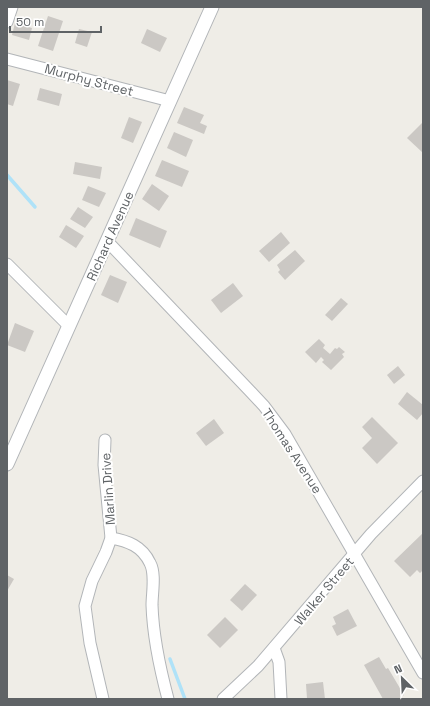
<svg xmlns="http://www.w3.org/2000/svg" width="430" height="706" font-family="'Space Grotesk',sans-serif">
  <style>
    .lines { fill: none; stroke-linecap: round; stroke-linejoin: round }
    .stream { stroke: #afe2f8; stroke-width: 3.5 }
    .building { fill: #cbc8c4 }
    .minor-casing { stroke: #b2b5b8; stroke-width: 13 }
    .tertiary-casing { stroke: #b2b5b8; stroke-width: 15 }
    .minor { stroke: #fff; stroke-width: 11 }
    .tertiary { stroke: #fff; stroke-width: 13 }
    .labels { text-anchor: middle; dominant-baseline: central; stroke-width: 4; stroke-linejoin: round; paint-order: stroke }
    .street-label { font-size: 13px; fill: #5f6366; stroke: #fff }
  </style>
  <rect width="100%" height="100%" fill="#efede7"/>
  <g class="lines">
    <!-- stream -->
    <g class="stream">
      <polyline points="7,175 35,207"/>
      <polyline points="170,659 185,699"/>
    </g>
  </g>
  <!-- building -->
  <g class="building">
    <polygon points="48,16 63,21 53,51 38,46"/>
    <polygon points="15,23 32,28 29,40 12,35"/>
    <polygon points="79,29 92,32 87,47 75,43"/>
    <polygon points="147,29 167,38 160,52 141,43"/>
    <polygon points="7,80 20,84 13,106 7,104"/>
    <polygon points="40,88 62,94 59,106 37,100"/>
    <polygon points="184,107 204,115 200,123 207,126 204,134 177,123"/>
    <polygon points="129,117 142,122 133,143 121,138"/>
    <polygon points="423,122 423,153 407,138"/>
    <polygon points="174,132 193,140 186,157 167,148"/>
    <polygon points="162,160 189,171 182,187 155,176"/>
    <polygon points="75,162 102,167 100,179 73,174"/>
    <polygon points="152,184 169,196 159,211 142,199"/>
    <polygon points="88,186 106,193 99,207 82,200"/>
    <polygon points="78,207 93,217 85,228 70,219"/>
    <polygon points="136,218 167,231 160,248 129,235"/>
    <polygon points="66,225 84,236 76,248 59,237"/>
    <polygon points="281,232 290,243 269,262 259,251"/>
    <polygon points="295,250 305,261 285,280 278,272 280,270 277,265"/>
    <polygon points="110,275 127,282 118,303 101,295"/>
    <polygon points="233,283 243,296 221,313 211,300"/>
    <polygon points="341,298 348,304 332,321 325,315"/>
    <polygon points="15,323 34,331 25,352 7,345"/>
    <polygon points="319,339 325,345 323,348 330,354 335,348 337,349 339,347 345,352 342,354 344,357 331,370 322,362 324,360 321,357 316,363 305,352"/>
    <polygon points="398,366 405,375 394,384 387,375"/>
    <polygon points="407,392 423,405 423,413 417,420 398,404"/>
    <polygon points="372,417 398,443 377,464 362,448 372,438 362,427"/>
    <polygon points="214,419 224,433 206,446 196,433"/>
    <polygon points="423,533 423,570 420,573 417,570 410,577 394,561"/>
    <polygon points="7,575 14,579 7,591"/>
    <polygon points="245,584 257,595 242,611 230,600"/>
    <polygon points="348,609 357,626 337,636 332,626 336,624 333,617"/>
    <polygon points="225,617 238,630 220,648 207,635"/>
    <polygon points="379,657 386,669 388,668 404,695 398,699 383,699 364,665"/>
    <polygon points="323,682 325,699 307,699 306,684"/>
  </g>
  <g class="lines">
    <!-- minor casing -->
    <g class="minor-casing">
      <g id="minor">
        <polyline points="7,22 12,7"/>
        <polyline points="7,59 170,101"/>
        <polyline points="107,241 249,390 264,406 285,434 423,673"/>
        <polyline points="7,264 69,326"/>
        <path d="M111,538C128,541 142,546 150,563C156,574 152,593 152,605C153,637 160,669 168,699"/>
        <polyline points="274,648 279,662 281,699"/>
        <polyline points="103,699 90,643 85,606 92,581 106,552 111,538 104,465 105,440"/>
        <polyline points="223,699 258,666 371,534 423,481"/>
      </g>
    </g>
    <!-- tertiary casing -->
    <g class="tertiary-casing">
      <polyline id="tertiary" points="7,464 212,7"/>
    </g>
    <!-- minor -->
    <use href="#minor" class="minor"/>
    <!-- tertiary -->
    <use href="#tertiary" class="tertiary"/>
  </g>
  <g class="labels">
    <!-- street labels -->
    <g class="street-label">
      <text transform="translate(89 80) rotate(15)">Murphy Street</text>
      <text transform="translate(110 236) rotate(-66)">Richard Avenue</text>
      <text transform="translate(292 451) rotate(57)">Thomas Avenue</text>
      <text transform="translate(108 489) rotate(-94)">Marlin Drive</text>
      <text transform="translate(324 591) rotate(-50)">Walker Street</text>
    </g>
  </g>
  <!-- border -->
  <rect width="430" height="706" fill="none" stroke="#5f6366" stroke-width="16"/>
  <!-- north arrow -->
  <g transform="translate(402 678) rotate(336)" stroke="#ffffff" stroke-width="3" paint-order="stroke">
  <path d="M0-3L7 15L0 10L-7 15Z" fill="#5f6366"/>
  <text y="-6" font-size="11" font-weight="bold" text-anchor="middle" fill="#5f6366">N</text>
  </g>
  <!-- scale -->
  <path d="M10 26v6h91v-6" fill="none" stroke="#5f6366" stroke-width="2"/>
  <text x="16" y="26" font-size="12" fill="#5f6366" stroke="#ffffff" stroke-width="3" paint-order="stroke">50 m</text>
</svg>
